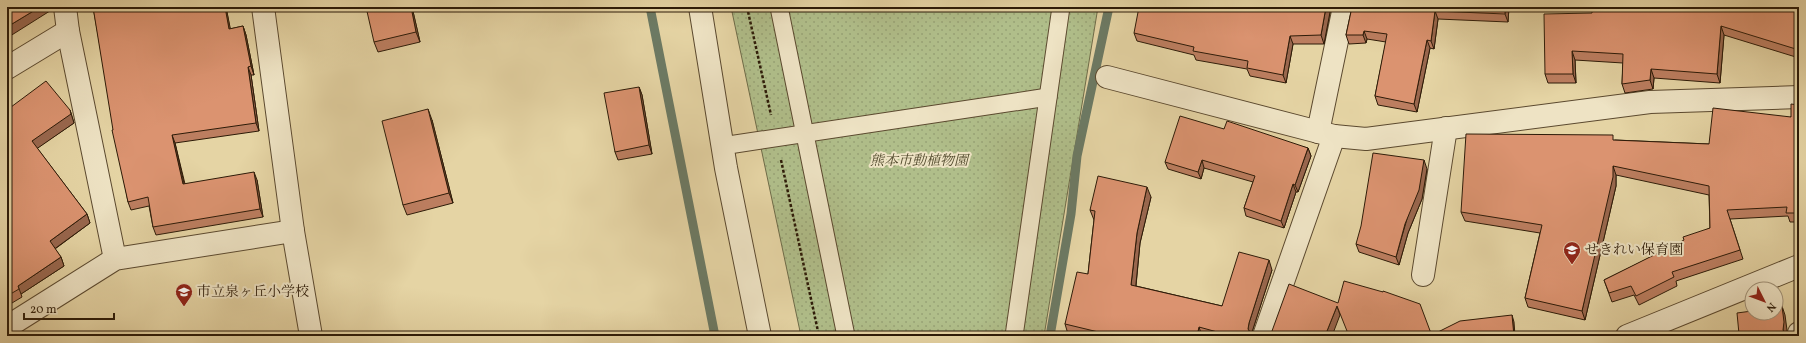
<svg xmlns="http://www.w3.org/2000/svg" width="1806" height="343" font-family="Vollkorn,'Noto Serif JP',serif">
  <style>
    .garden { fill: url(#garden-dots); stroke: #6e6c49 }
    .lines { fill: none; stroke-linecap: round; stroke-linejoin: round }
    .stream { stroke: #6c7a64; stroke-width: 9 }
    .service-casing { stroke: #5b492f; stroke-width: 19 }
    .minor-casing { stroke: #5b492f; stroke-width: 24 }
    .tertiary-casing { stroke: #5b492f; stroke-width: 24 }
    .path { stroke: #2d1b08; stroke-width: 2.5; stroke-dasharray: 3 2; stroke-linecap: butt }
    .service { stroke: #eee3c4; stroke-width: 17 }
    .minor { stroke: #eee3c4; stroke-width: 22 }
    .tertiary { stroke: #eee3c4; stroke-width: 22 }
    .wall { fill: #bc7e60; stroke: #2d1b08 }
    .shaded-wall { fill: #99674e; stroke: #2d1b08 }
    .building { fill: #db9370; stroke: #2d1b08 }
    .labels { text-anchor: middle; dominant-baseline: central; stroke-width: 4; stroke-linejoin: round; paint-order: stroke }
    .park-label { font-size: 14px; font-style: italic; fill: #544c2f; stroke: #eee3c4 }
    .poi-label { font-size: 14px; fill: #2d1b08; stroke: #eee3c4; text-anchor: start }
  </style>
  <defs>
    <pattern id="garden-dots" width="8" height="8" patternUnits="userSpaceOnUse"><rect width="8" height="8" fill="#b0be8a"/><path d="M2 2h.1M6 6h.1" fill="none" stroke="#98a376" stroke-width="1.8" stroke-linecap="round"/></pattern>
  </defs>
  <rect width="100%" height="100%" fill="#e5d4a4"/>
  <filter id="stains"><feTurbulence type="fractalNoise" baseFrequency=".005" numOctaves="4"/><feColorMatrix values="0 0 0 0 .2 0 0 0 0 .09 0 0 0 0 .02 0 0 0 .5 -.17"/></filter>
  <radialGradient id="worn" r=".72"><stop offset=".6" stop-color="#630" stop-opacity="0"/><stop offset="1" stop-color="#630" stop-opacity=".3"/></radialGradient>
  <!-- garden -->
  <polygon class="garden" points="731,7 1098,7 1044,336 801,336"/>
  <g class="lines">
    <!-- stream -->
    <g class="stream">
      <polyline points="650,7 715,336"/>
      <polyline points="1050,336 1071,214 1077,156 1109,7"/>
    </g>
    <!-- service casing -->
    <g class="service-casing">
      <g id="service">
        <polyline points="779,7 846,336"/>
        <polyline points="722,146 1048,97"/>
        <polyline points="1014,336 1061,7"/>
      </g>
    </g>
    <!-- minor casing -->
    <g class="minor-casing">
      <g id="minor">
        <polyline points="65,7 68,31 115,259"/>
        <polyline points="263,7 293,231 311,336"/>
        <polyline points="7,68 68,31"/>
        <polyline points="1107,77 1334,136 1366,139 1650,102 1799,97"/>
        <polyline points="1318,132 1344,7"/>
        <polyline points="1423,275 1446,128"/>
        <polyline points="7,327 115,259 293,231"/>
        <polyline points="1264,336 1334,136"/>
        <polyline points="1798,336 1799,333"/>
      </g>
    </g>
    <!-- tertiary casing -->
    <g class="tertiary-casing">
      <g id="tertiary">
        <polyline points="700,7 726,168 760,336"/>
        <polyline points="1627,336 1799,266"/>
      </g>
    </g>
    <!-- path -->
    <g class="path">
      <polyline points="747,7 771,115"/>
      <polyline points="781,160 819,336"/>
    </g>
    <!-- service -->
    <use href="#service" class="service"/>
    <!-- minor -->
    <use href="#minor" class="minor"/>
    <!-- tertiary -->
    <use href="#tertiary" class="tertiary"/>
  </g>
  <!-- wall -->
  <g class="wall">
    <polygon points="93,7 226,7 230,29 243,26 246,35 254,75 251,75 259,131 175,143 185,184 257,180 263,217 156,235 153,227 149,206 131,210 128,202"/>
    <polygon points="412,7 420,42 378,52 374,42"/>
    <polygon points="1301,7 1331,7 1324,44 1293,44 1286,83 1250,76 1247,69 1196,60 1194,55 1137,41 1134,33 1258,8 1301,11"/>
    <polygon points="1352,7 1509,7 1508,22 1438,19 1434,49 1430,48 1417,112 1378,105 1375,96 1386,42 1367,39 1366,43 1349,44 1346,35"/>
    <polygon points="1799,7 1799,58 1724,35 1720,83 1654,78 1653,89 1625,93 1622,84 1623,63 1575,60 1576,83 1548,83 1545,74 1592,13"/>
    <polygon points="639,87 642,95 652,154 618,160 615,152"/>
    <polygon points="1799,105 1799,222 1790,222 1788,216 1730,219 1743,259 1676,281 1677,286 1639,305 1634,295 1612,302 1604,280 1710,228 1709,195 1616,175 1616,186 1585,320 1528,307 1525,298 1540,233 1465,221 1461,212 1615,140 1709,144 1791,117"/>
    <polygon points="7,110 70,110 74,123 37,148 87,214 90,223 55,249 61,257 64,266 21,294 22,297 7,306"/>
    <polygon points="432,120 453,203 407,215 403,205"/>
    <polygon points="1224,129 1308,148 1311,156 1298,192 1296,192 1284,228 1246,216 1244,208 1253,182 1204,168 1201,179 1168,169 1165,162"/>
    <polygon points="1427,169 1422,199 1408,233 1399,265 1359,252 1356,244"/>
    <polygon points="1151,197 1140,243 1136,286 1222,306 1272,270 1252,332 1252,335 1253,336 1078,336 1068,334 1065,324 1088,274 1094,220 1090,210"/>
  </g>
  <!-- shaded-wall -->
  <g class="shaded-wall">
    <polygon points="40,7 53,7 53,9 7,38 7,27"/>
    <polygon points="225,7 226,7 232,37 229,29"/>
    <polygon points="411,7 412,7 420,42 416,32"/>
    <polygon points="1326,7 1331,7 1324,44 1321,35"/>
    <polygon points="1505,7 1509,7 1508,22 1505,14"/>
    <polygon points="1435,11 1438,19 1434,49 1431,41"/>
    <polygon points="243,26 246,35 254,75 251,66"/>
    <polygon points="1721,26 1724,35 1720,83 1717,74"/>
    <polygon points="1364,31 1367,39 1366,43 1363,35"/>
    <polygon points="1290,36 1293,44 1286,83 1283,75"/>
    <polygon points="1427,40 1430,48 1417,112 1414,104"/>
    <polygon points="1572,51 1575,60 1576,83 1573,74"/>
    <polygon points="248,67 251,75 259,131 256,123"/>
    <polygon points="1651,69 1654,78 1653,89 1650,80"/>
    <polygon points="639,87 642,95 652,154 649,145"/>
    <polygon points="428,109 432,120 453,203 449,193"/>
    <polygon points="70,110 74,123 35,150 32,141"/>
    <polygon points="172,135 175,143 186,192 183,184"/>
    <polygon points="1308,148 1311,156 1298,192 1295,185"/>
    <polygon points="1202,160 1204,168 1201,179 1198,172"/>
    <polygon points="1424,160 1427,169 1422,199 1408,233 1399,265 1396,257"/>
    <polygon points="1613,166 1616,175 1616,186 1585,320 1582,311"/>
    <polygon points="254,172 257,180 263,217 260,209"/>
    <polygon points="1293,184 1296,192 1284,228 1281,221"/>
    <polygon points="1147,187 1151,197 1140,243 1135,294 1131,285 1137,233"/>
    <polygon points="87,214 90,223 53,250 50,241"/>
    <polygon points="61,257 64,266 21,294 18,286"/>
    <polygon points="1269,260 1272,270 1252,332 1252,336 1248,329 1249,323"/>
    <polygon points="1337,306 1340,315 1332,336 1325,336"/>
    <polygon points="1782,306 1785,315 1787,330 1786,336 1785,336 1783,330"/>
    <polygon points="1512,315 1514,322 1515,336 1514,336"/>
    <polygon points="1199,327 1202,336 1197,336"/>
  </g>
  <!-- building -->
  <g class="building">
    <polygon points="7,7 40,7 7,27"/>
    <polygon points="93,7 225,7 229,29 243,26 251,66 248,67 256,123 172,135 183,184 254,172 260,209 153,227 148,197 128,202 112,130 113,130"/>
    <polygon points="366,7 411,7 416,32 374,42"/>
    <polygon points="1139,7 1253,7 1258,8 1258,7 1278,7 1301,11 1301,7 1326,7 1321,35 1290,36 1283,75 1247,68 1248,61 1193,51 1194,47 1134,33"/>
    <polygon points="1352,7 1505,7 1505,14 1435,11 1431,41 1427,40 1414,104 1375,96 1387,34 1364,31 1363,35 1346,35"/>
    <polygon points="1592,7 1799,7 1799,50 1721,26 1717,74 1651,69 1650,80 1622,84 1623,54 1572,51 1573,74 1545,74 1544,14 1592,13"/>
    <polygon points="46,81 70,110 71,114 32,141 87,214 50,241 61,257 18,286 19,289 7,296 7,110"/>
    <polygon points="639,87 649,145 615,152 604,93"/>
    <polygon points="1791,104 1799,105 1799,213 1786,213 1787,207 1727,210 1740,250 1672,272 1674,277 1636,296 1631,286 1609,293 1604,280 1684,240 1683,237 1710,228 1709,186 1613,166 1613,177 1582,311 1525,298 1542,225 1461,212 1466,134 1613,135 1613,140 1709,144 1713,108 1791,117"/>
    <polygon points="428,109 449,193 403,205 382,121"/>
    <polygon points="1180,116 1224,129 1227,121 1308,148 1295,185 1293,184 1281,221 1244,208 1255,176 1202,160 1198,172 1165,162"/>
    <polygon points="1373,153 1424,160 1419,190 1405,224 1396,257 1356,244 1361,226"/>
    <polygon points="1098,176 1147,187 1137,233 1131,285 1222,306 1239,252 1269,260 1249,323 1248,329 1251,334 1253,336 1232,336 1199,327 1197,336 1115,336 1065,324 1077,272 1088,274 1095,211 1090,210"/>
    <polygon points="1344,281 1383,292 1383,291 1420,304 1432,336 1349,336 1337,306 1325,336 1268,336 1272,331 1289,284 1338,303"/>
    <polygon points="1782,306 1784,322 1783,330 1786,336 1739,336 1739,334 1737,313 1752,311 1752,313 1776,313 1776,307"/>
    <polygon points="1512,315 1514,336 1440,336 1438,332 1460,321"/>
  </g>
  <!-- icons -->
  <defs>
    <g id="school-pin" transform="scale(0.9)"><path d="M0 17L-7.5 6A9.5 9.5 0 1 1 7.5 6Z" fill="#8f2418" stroke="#eee3c4"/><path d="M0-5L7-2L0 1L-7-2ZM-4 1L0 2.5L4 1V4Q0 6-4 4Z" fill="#fff"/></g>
  </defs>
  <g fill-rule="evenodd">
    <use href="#school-pin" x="1572" y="250"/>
    <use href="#school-pin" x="184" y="292"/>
  </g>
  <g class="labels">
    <!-- park labels -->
    <g class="park-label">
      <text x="919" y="161">熊本市動植物園</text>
    </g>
    <!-- poi labels -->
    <g class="poi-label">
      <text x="1585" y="250">せきれい保育園</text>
      <text x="197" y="292">市立泉ヶ丘小学校</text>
    </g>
  </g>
  <!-- margin -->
  <rect width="1806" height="343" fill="none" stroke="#e5d4a4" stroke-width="24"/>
  <rect x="8" y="8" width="1790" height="327" fill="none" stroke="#2d1b08" stroke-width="2"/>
  <rect x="12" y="12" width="1782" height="319" fill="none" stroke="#2d1b08"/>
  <!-- north arrow -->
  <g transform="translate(1764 301) rotate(132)"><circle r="19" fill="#eee3c4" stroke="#a19379"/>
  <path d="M0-3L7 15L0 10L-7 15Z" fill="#8f2418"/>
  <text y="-6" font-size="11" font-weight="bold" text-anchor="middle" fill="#2d1b08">N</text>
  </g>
  <!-- scale -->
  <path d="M24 313v6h90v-6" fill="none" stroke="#2d1b08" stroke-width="2"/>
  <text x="30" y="313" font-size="12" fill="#2d1b08" stroke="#eee3c4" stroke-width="3" paint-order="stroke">20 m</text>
  <rect width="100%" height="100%" filter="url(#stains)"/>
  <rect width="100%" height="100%" fill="url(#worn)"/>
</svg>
